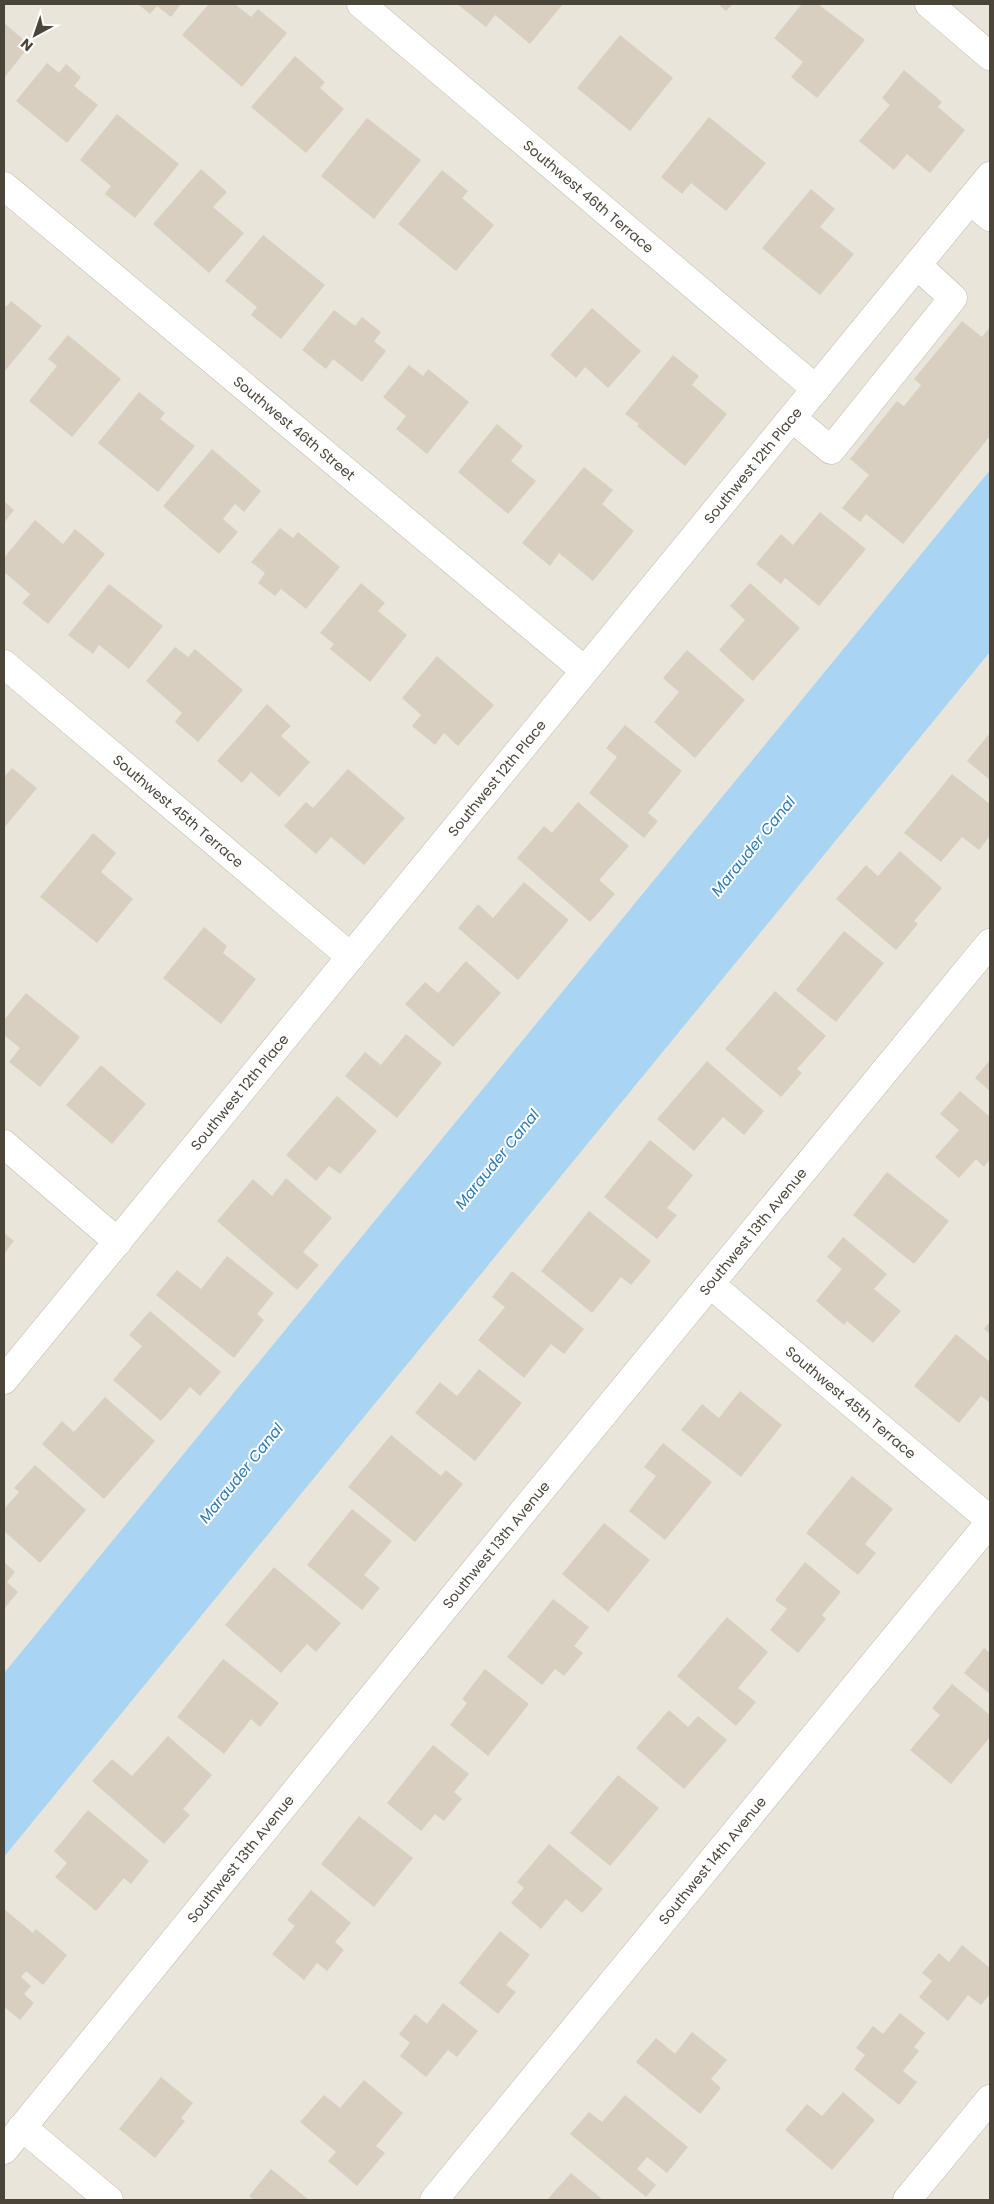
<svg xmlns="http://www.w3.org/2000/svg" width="994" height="2204" font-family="Poppins,sans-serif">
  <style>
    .residential { fill: #eae5da }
    .water { fill: #a9d4f2 }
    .building { fill: #d8cfc1 }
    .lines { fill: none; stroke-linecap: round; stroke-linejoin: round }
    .minor-casing { stroke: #c2bbae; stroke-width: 29 }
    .minor { stroke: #fff; stroke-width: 28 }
    .labels { text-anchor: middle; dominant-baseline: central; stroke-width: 4; stroke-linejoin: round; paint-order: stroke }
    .street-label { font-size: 14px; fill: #4b4439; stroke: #fff }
    .water-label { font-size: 15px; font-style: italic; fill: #2e7ab2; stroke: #fff }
  </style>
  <rect width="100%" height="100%" fill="#f6f3ec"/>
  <!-- residential -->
  <g class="residential">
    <polygon points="4,4 990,4 990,470 4,1673"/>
    <polygon points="990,652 990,2200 4,2200 4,1857"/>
  </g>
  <!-- water -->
  <polygon class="water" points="990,470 990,652 4,1857 4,1673"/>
  <!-- building -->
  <g class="building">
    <polygon points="138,4 181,4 171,17 157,6 150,14"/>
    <polygon points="209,4 235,4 251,17 258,9 287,33 242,87 182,35"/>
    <polygon points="457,4 563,4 530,44 495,15 486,27"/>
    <polygon points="718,4 733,4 726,11"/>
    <polygon points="802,4 818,4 865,40 817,98 791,77 803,62 774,38"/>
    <polygon points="4,23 30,45 4,78"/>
    <polygon points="620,35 673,78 630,131 577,88"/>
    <polygon points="295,56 325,82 320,88 344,109 306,153 251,107"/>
    <polygon points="47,63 59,73 66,64 81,77 74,86 98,105 67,143 16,101"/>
    <polygon points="904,70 942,102 938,107 965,130 930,173 907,154 894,170 859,141 890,105 882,98"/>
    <polygon points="117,114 179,164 135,218 105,194 111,186 80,160"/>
    <polygon points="709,117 766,163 726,211 691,183 682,194 661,177"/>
    <polygon points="367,118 421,160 374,219 321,176"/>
    <polygon points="201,169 227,192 213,207 244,233 209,273 153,224"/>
    <polygon points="442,170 468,191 462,198 494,225 456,271 398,224"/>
    <polygon points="811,189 835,209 820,227 854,254 820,295 762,248"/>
    <polygon points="263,235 325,285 281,339 251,315 257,307 225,281"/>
    <polygon points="11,301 42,326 4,372 4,305 6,307"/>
    <polygon points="592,308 641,351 608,388 585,367 576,378 550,355"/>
    <polygon points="334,310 355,326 362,317 381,332 374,341 386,351 362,382 333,359 326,369 302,350"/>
    <polygon points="962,321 982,337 990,327 990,436 903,544 866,514 860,522 842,508 869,475 850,459 897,401 904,406 921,385 914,379"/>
    <polygon points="68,335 121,379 72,437 29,401 57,366 48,359"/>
    <polygon points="673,355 699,376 692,385 727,414 685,466 637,426 639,424 625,414"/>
    <polygon points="409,365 423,376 428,369 469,402 427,454 396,429 406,416 383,397"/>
    <polygon points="139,392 165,413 160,419 195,446 158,492 98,443"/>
    <polygon points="497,424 523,446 511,461 536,481 508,514 458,472"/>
    <polygon points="212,449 261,491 244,512 235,504 223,519 238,532 219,554 163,506"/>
    <polygon points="584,467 613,490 602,504 634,531 593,581 559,553 550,566 522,543"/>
    <polygon points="4,501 14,510 4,523"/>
    <polygon points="820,512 866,549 819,606 785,578 781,584 756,564 781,534 793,545"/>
    <polygon points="35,520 63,544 75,529 105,554 48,624 22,603 30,594 4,572 4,558"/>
    <polygon points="280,528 293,538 298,532 340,567 306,609 281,589 275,596 258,583 265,573 251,562"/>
    <polygon points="361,583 385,603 378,611 407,635 370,682 330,649 334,644 320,633"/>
    <polygon points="750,583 800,628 753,681 719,650 745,620 730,606"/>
    <polygon points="109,584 163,626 129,669 99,645 93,654 68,635"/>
    <polygon points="175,647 188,657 195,649 243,690 198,742 175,722 182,713 146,681"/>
    <polygon points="687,650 745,700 695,758 654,722 679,692 663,678"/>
    <polygon points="437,656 494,705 458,746 444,733 435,745 412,726 421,715 402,698"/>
    <polygon points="267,704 291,726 281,736 310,762 279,797 251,772 242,783 217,761"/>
    <polygon points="625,725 682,771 648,813 658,821 644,838 589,793 617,757 606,748"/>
    <polygon points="990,733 990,780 967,761"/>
    <polygon points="12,768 37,788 4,828 4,777"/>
    <polygon points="348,769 405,818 364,865 331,837 316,854 284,826 306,802 313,808"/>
    <polygon points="952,774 990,804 990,836 979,850 962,837 941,862 904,833"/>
    <polygon points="578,802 629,846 599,880 615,894 590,922 517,858 544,826 552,833"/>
    <polygon points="93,833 116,853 101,872 133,899 97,943 40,897"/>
    <polygon points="900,851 942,888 914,921 918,924 896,950 836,899 866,865 878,876"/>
    <polygon points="524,882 569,920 518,980 458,928 478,904 493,918"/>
    <polygon points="204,927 227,946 223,953 256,979 221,1024 163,978"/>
    <polygon points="844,931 884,963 836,1022 796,990"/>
    <polygon points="466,961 501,993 453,1047 405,1004 425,982 438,993"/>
    <polygon points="775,991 826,1036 797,1069 802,1073 781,1097 725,1049"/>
    <polygon points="26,993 80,1037 40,1087 9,1062 20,1048 4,1035 4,1020"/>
    <polygon points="406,1034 442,1063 397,1118 345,1076 365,1052 381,1065"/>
    <polygon points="990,1060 990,1091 975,1078"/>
    <polygon points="707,1061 764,1111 744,1135 723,1117 694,1151 657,1119"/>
    <polygon points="101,1065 146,1104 112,1144 66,1105"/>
    <polygon points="960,1091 990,1117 990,1159 984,1167 976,1159 959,1178 935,1157 959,1130 940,1114"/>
    <polygon points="337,1096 377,1131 340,1174 329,1166 316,1181 286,1155"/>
    <polygon points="650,1140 693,1175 667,1208 677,1215 657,1239 604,1197"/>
    <polygon points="887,1172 949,1221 914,1264 853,1215"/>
    <polygon points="286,1178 332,1218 303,1252 319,1265 297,1290 217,1221 253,1179 272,1196"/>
    <polygon points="589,1211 651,1261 631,1285 621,1277 592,1313 541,1271"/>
    <polygon points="4,1233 14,1241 4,1254"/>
    <polygon points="843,1237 887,1274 874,1289 901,1311 873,1343 847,1321 844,1325 816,1301 842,1269 827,1257"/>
    <polygon points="227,1256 274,1293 257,1314 264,1320 234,1358 156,1295 177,1270 201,1289"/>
    <polygon points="512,1271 584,1329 564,1354 551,1344 524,1378 478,1340 505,1307 492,1297"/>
    <polygon points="150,1311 221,1372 200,1396 190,1387 161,1421 113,1380 142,1346 129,1335"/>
    <polygon points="990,1321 990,1334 984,1329"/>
    <polygon points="956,1334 990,1362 990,1403 981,1396 959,1423 914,1386"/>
    <polygon points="479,1369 522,1403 475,1461 415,1413 440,1382 457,1396"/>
    <polygon points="740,1391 782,1425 741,1477 681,1430 702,1404 719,1418"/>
    <polygon points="105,1397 155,1441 104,1499 42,1444 62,1421 74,1432"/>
    <polygon points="391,1435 441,1476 446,1470 463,1484 415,1542 348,1487"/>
    <polygon points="663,1443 712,1482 665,1540 629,1511 656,1476 644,1467"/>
    <polygon points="35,1465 86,1510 40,1563 4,1531 4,1509 19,1492 14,1488"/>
    <polygon points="852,1476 893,1509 865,1544 876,1553 858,1575 806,1533"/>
    <polygon points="352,1509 392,1541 364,1575 380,1588 362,1610 307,1565"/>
    <polygon points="604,1523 650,1560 608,1612 562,1574"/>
    <polygon points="4,1562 15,1572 7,1582 18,1592 4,1609"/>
    <polygon points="805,1562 841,1592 822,1615 826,1619 798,1653 770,1630 787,1609 775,1600"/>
    <polygon points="274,1567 341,1623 316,1652 307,1644 281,1673 225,1625"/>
    <polygon points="553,1599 589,1627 574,1646 583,1653 564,1676 555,1669 542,1685 507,1657"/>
    <polygon points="727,1617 768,1652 738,1688 756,1702 736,1726 677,1676"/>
    <polygon points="984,1648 990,1653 990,1694 964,1673"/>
    <polygon points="223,1659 279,1703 260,1727 251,1719 224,1754 177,1717"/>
    <polygon points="485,1669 529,1704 488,1756 450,1725 467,1703 462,1699"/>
    <polygon points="952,1684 990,1715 990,1737 951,1784 910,1750 940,1715 932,1708"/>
    <polygon points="669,1710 688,1727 698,1716 727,1740 684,1789 636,1748"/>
    <polygon points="168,1736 212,1775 183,1809 190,1815 164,1844 92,1781 112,1759 132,1776"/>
    <polygon points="433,1745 469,1774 454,1792 462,1799 444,1821 435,1814 421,1831 387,1803"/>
    <polygon points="618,1775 659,1808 610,1866 570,1833"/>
    <polygon points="88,1810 149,1861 131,1884 124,1878 96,1911 55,1877 67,1863 54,1851"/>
    <polygon points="359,1816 413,1858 374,1907 321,1864"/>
    <polygon points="549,1844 603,1889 582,1913 566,1899 541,1929 511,1903 524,1888 517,1882"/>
    <polygon points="311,1890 351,1923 335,1942 344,1950 327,1971 317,1963 304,1980 272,1954 295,1926 287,1920"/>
    <polygon points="4,1909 33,1933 36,1929 67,1955 43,1985 26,1971 21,1977 31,1986 24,1994 34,2003 20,2020 4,2007"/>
    <polygon points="500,1931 530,1955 506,1985 516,1992 498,2014 459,1983"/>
    <polygon points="962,1945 990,1968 990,1994 981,2005 968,1995 948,2021 919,1997 932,1981 922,1973 939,1953 949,1962"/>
    <polygon points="443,2003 478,2031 457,2057 448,2050 426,2077 400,2056 410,2043 399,2034 415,2014 427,2024"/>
    <polygon points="900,2013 925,2033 914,2047 919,2051 903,2071 917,2082 899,2105 854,2069 865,2055 856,2048 873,2026 883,2034"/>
    <polygon points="692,2032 727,2060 711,2079 721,2088 700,2114 636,2062 656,2038 675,2054"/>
    <polygon points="161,2077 193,2103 181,2118 185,2121 155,2158 119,2129"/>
    <polygon points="364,2080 403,2113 376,2146 385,2153 357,2186 328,2161 336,2152 300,2122 324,2095 340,2108"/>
    <polygon points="843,2092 875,2120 832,2170 785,2130 807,2104 822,2116"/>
    <polygon points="625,2095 688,2147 667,2173 647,2157 637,2169 656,2185 646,2197 570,2134 589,2112 602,2122"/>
    <polygon points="271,2169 309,2200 254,2200 249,2196"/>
    <polygon points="571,2173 603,2200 547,2200"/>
  </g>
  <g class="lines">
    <!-- minor casing -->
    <g class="minor-casing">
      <g id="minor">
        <path id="s1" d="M361,4L816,389"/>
        <polyline points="929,4 990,56"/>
        <path id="s2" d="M4,186L584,670"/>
        <polyline points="970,200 990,217"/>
        <polyline points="792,418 831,450 953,298 917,265"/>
        <path id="s3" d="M4,664L351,957"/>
        <polyline points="4,1144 118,1242"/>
        <path id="s4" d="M710,1284L990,1520"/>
        <path id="s5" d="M4,1380L990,176"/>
        <polyline points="22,2127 109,2200"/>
        <path id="s6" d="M4,2150L481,1563L990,943"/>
        <path id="s7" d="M434,2200L990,1522"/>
        <polyline points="907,2200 990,2099"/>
      </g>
    </g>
    <!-- minor -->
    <use href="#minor" class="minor"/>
  </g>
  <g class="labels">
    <!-- street labels -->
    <g class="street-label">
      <text stroke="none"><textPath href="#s1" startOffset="298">Southwest 46th Terrace</textPath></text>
      <text stroke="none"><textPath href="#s2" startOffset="378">Southwest 46th Street</textPath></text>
      <text stroke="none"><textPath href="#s5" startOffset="1182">Southwest 12th Place</textPath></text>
      <text stroke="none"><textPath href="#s5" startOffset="778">Southwest 12th Place</textPath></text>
      <text stroke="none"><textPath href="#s3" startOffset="228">Southwest 45th Terrace</textPath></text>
      <text stroke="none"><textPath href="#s5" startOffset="372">Southwest 12th Place</textPath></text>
      <text stroke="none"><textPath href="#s6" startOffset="1185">Southwest 13th Avenue</textPath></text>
      <text stroke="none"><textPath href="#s4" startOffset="184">Southwest 45th Terrace</textPath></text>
      <text stroke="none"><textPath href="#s6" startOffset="780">Southwest 13th Avenue</textPath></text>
      <text stroke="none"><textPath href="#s6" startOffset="375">Southwest 13th Avenue</textPath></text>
      <text stroke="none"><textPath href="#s7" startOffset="439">Southwest 14th Avenue</textPath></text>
    </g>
    <!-- water labels -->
    <g class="water-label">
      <text transform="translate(753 846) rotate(-51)">Marauder Canal</text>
      <text transform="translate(497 1159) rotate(-51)">Marauder Canal</text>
      <text transform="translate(241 1473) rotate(-51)">Marauder Canal</text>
    </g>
  </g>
  <!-- border -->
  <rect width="994" height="2204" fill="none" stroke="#4b4439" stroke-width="10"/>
  <!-- north arrow -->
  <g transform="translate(35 35) rotate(220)" stroke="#ffffff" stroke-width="4" paint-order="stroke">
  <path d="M0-4L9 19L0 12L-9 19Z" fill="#4b4439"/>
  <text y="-8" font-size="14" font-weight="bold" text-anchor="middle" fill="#4b4439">N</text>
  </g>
</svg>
